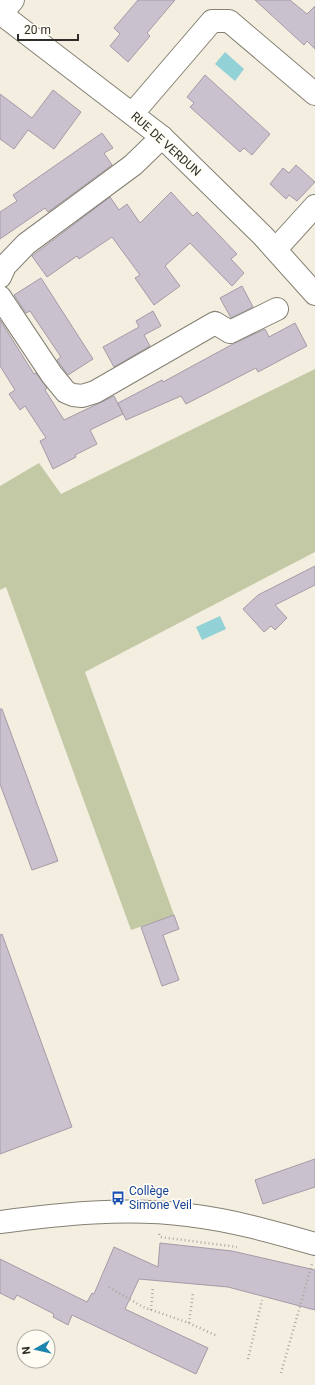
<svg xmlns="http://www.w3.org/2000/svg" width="315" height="1385" font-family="Roboto,sans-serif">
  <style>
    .green { fill: #c3c9a4 }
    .water { fill: #92d1d6 }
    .building { fill: #cac1ce; stroke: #a49ba7 }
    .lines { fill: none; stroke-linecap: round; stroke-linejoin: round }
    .minor-casing { stroke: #848073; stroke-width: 24 }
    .path { stroke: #aba79c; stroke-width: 2.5; stroke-dasharray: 1 3; stroke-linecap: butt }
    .minor { stroke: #fff; stroke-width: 22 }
    .labels { text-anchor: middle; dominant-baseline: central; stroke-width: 3.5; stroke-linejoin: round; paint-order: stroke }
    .street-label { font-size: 12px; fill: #2f2d28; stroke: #fefcf3 }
    .transit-label { font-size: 12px; fill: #164399; stroke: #fefcf3; text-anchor: start }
  </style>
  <rect width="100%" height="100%" fill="#f3eee0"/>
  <!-- green -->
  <polygon class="green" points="315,369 315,552 85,672 173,912 174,915 131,930 6,587 0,590 0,486 39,463 61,494"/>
  <!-- water -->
  <g class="water">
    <polygon points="225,52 244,69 235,81 215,64"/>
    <polygon points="220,616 226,629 202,640 196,627"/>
  </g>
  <!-- building -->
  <g class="building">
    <polygon points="138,0 175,0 147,33 150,36 128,62 110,46 120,34 114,28"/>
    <polygon points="255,0 290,0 307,14 315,6 315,49 307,41 304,45"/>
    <polygon points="205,75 270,134 252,155 244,148 240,152 190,107 194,103 187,97"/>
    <polygon points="53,90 81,112 54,149 28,130 14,149 0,139 0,94 32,118"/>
    <polygon points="102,133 113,148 104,153 112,165 48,212 45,208 0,239 0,212 17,201 13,195"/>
    <polygon points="296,165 315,182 297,201 289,195 286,199 270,184 283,168 289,173"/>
    <polygon points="171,192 193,216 197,212 237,254 231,259 244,273 232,286 190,243 165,266 180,286 154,305 135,278 140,275 112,237 79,259 77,256 47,277 32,256 110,197 119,210 127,204 140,223"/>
    <polygon points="41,278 93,359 68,375 57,360 61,357 30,311 26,313 14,295"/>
    <polygon points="242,286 253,307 231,318 220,298"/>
    <polygon points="153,311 161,326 144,335 150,346 114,367 103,347 139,327 136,321"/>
    <polygon points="0,320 34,374 36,373 47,388 45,390 64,420 114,396 123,414 90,430 97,444 75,455 76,457 53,469 40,441 46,438 25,406 20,410 9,394 15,390 0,366"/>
    <polygon points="295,323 307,346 258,372 256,368 186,404 181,396 126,420 118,403 162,380 163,382 233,344 265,329 269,337"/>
    <polygon points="315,566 315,585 275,605 287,618 275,630 271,626 264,632 243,609 258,595"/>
    <polygon points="0,709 2,709 58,861 32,870 0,784"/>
    <polygon points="174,915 179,929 163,935 179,980 162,986 141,927"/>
    <polygon points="2,934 72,1127 0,1154 0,935"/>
    <polygon points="315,1159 315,1187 263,1204 255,1180"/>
    <polygon points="160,1243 232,1251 315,1270 315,1310 228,1287 139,1279 125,1309 208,1348 196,1374 72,1315 68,1325 53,1317 54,1314 17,1295 14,1300 0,1293 0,1259 87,1302 92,1293 94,1294 114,1247 158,1267"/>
  </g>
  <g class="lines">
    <!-- minor casing -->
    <g class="minor-casing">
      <g id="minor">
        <polyline points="0,13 162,137 263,236 315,294"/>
        <polyline points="1,14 13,0"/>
        <polyline points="133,113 212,21 229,21 315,94"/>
        <polyline points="276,249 315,206"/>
        <polyline points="0,277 5,266 26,244 133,165 162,137"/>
        <polyline points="0,297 52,375 66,392 73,395 82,396 95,392 215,323 230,332 277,309"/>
        <path d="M0,1222C62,1214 125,1207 188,1215C231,1220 274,1232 315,1244"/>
      </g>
    </g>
    <!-- path -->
    <g class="path">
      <polyline points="159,1234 160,1237 237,1247"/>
      <polyline points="109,1287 143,1307 189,1323 217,1336"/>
      <polyline points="151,1310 153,1287"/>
      <polyline points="189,1323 193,1293"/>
      <polyline points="248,1359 262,1300"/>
      <polyline points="281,1373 312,1264"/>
    </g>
    <!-- minor -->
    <use href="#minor" class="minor"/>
  </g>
  <!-- icons -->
  <defs>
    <g id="bus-bare" transform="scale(1.08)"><path d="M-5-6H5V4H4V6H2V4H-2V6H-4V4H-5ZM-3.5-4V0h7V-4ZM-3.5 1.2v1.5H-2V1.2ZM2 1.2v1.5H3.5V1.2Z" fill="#1a4fb4" stroke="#fefcf3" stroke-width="2.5" paint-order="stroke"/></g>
  </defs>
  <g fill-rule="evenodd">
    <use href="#bus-bare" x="118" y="1198"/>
  </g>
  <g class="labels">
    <!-- street labels -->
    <g class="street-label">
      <text transform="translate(166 144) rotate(42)">RUE DE VERDUN</text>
    </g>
    <!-- transit labels -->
    <g class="transit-label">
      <text x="129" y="1191">Collège<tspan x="129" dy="14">Simone Veil</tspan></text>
    </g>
  </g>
  <!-- north arrow -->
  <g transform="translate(36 1349) rotate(262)"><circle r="19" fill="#fefcf3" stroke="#aba9a2"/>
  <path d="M0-3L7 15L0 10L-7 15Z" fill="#1c86ae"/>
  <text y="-6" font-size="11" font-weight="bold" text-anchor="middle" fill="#2f2d28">N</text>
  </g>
  <!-- scale -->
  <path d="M18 34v6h60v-6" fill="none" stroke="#2f2d28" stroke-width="2"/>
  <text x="24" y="34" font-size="12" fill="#2f2d28" stroke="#fefcf3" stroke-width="3" paint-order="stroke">20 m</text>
</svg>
